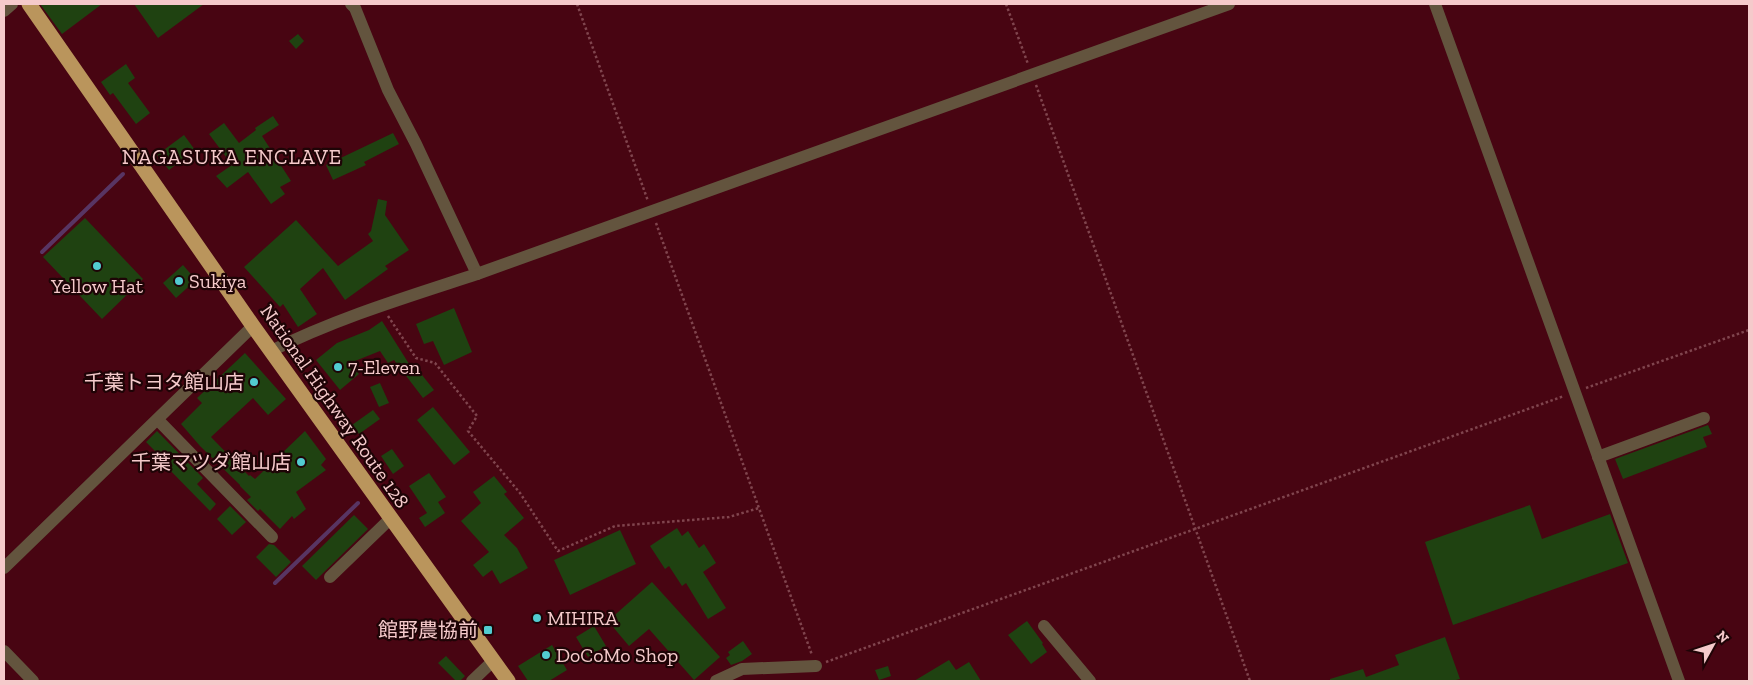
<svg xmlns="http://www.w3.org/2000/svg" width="1753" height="685" font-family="'Zilla Slab','Noto Sans JP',serif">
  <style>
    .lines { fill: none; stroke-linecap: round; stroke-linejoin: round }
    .stream { stroke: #583563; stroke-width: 4 }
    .building { fill: #1f4211 }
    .path { stroke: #80454e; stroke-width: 2.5; stroke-dasharray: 2.5 2.5; stroke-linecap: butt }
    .minor { stroke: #63543e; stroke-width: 12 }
    .highway { stroke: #ba955c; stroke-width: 15 }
    .poi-dot { fill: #52ccd0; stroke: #1e0406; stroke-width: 2 }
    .labels { text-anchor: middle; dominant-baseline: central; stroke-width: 4.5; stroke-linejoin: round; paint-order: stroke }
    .poi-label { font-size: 20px; fill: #f5cacb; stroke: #1e0406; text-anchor: start }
    .street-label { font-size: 20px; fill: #f5cacb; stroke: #1e0406 }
    .neighbourhood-label { font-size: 21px; letter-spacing: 1px; fill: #f5cacb; stroke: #1e0406 }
  </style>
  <rect width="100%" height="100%" fill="#480512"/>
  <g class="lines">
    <!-- stream -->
    <g class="stream">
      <polyline points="42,252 123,174"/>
      <polyline points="275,583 358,503"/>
    </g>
  </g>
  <!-- building -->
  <g class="building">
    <polygon points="40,4 102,4 62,34"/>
    <polygon points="134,4 204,4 158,38"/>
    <polygon points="298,34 304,41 296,49 289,41"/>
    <polygon points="126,64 135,78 128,83 150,113 136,124 113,93 110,95 101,82"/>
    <polygon points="273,116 279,125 262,136 291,181 280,187 285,194 271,204 248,172 227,188 216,176 232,165 209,134 224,123 239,143 256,130 255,128"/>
    <polygon points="393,133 399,144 364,162 366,165 333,180 326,165"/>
    <polygon points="184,135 195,150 169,170 157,155"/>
    <polygon points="378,199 387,201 385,215 409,250 385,266 388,269 345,300 323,268 300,289 317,314 298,327 283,304 280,307 244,267 296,220 338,266 373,241 368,234 371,231"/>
    <polygon points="85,218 143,279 102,319 43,257"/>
    <polygon points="183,265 196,280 176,298 163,283"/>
    <polygon points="454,308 472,352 444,365 433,341 424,344 416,324"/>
    <polygon points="382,321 411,367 414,365 434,390 423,398 394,360 388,363 380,351 350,363 359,374 340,390 316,360 337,343 369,330"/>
    <polygon points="245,353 286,399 268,415 253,398 211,437 249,476 250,475 255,479 305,431 326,459 321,465 326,470 296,492 306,509 294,519 292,516 280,529 260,509 258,511 247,500 251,497 240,486 240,485 200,446 181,424 202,403 197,398"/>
    <polygon points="380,383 389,403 379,407 370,387"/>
    <polygon points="433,407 470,452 454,465 417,420"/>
    <polygon points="373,410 380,419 359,434 352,425"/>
    <polygon points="1708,425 1712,434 1703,437 1707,447 1623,479 1615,459"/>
    <polygon points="157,431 203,478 197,484 216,504 210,511 162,462 164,460 146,442"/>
    <polygon points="392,449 404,466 393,474 381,456"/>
    <polygon points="429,473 446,497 438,502 445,513 425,527 419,518 427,513 409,486"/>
    <polygon points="494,476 507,492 504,494 524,518 504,535 517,548 528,568 500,584 492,570 483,577 473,565 489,552 461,521 481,503 473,492"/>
    <polygon points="1530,505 1542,539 1610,514 1628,563 1453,625 1425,542"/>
    <polygon points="230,506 246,522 232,535 217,519"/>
    <polygon points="354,515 368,529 316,580 302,566"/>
    <polygon points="677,528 682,536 688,531 699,548 704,544 716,563 703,572 726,608 708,619 686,583 682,586 669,566 665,569 650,546"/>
    <polygon points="620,530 636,564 570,595 554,560"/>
    <polygon points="269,544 274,545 291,562 276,577 256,557"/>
    <polygon points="652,582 720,657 694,680 649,629 629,646 608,621"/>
    <polygon points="1027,621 1043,643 1042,644 1047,652 1031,664 1008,635"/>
    <polygon points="594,626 606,646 588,657 576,637"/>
    <polygon points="1445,637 1460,679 1452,681 1330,681 1330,679 1363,669 1366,677 1399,665 1395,655"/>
    <polygon points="743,641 752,654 742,661 731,665 726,658 730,655 728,652"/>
    <polygon points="552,645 567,670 549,681 528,681 518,666"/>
    <polygon points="446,656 465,676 460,681 456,681 438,663"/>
    <polygon points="949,660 956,670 969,662 981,681 914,681"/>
    <polygon points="888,666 891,676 879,680 875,670"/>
  </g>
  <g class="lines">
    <!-- path -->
    <g class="path">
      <polyline points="577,4 648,201"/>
      <polyline points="1006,4 1028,64"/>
      <polyline points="1036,85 1250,681"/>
      <polyline points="656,223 812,655"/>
      <polyline points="388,316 416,358 435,363 477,416 468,431 520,493 558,551 615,526 729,517 759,508"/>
      <polyline points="1586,388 1749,330"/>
      <polyline points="826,662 1564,396"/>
    </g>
    <!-- minor -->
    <g class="minor">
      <polyline points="351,4 355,8 388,90 416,144 477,274"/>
      <polyline points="1435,4 1679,681"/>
      <polyline points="4,11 12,4"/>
      <path d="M271,351C337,318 407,297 477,274L1229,4"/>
      <polyline points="158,420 272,537"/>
      <polyline points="1598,457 1704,418"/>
      <polyline points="4,568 253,326"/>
      <polyline points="330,577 391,518"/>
      <polyline points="1044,626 1090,681"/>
      <polyline points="4,651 33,681"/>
      <polyline points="472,681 493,661"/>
      <polyline points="716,681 742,669 816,666"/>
    </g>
    <!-- highway -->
    <polyline class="highway" points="29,4 253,326 508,681"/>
  </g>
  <!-- markers -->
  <g class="poi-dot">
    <circle cx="97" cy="266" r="5"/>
    <circle cx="179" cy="281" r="5"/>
    <circle cx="338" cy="367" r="5"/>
    <circle cx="254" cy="382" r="5"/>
    <circle cx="301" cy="462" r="5"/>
    <circle cx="537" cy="618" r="5"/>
    <rect x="483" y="625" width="10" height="10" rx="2.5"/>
    <circle cx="546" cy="655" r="5"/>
  </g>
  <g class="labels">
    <!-- poi labels -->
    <g class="poi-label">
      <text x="189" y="281">Sukiya</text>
      <text x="97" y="286" text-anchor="middle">Yellow Hat</text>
      <text x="348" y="367">7-Eleven</text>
      <text x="244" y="382" text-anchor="end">千葉トヨタ館山店</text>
      <text x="291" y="462" text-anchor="end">千葉マツダ館山店</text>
      <text x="547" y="618">MIHIRA</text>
      <text x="478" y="630" text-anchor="end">館野農協前</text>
      <text x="556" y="655">DoCoMo Shop</text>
    </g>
    <!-- street labels -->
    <g class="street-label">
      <text transform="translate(335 406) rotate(55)">National Highway Route 128</text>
    </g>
    <!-- neighbourhood labels -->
    <g class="neighbourhood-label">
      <text x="232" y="156">NAGASUKA ENCLAVE</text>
    </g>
  </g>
  <!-- border -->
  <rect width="1753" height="685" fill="none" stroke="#f5cacb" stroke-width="10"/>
  <!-- north arrow -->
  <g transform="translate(1713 645) rotate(50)" stroke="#1e0406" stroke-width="4" paint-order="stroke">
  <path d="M0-4L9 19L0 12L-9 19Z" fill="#f5cacb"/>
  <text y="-8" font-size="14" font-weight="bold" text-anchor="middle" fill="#f5cacb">N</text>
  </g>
</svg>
